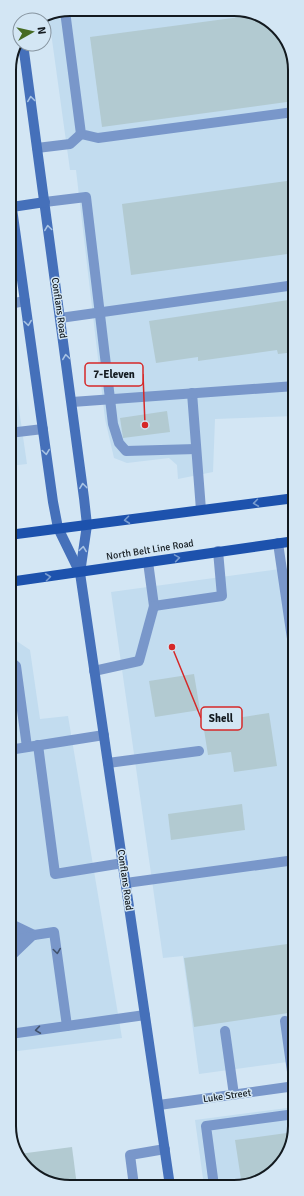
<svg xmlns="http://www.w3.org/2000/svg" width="304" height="1196" font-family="Signika,sans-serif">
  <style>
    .built { fill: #c2dcef }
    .building { fill: #b2cad1 }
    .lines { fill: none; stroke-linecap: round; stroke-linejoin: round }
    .service { stroke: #7997ca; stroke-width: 10 }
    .minor { stroke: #7997ca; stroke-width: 10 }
    .secondary { stroke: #4570ba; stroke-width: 10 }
    .primary { stroke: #1d52ad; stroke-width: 10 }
    .oneway { stroke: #a8c3e3 }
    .oneway2 { stroke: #789cd0 }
    .oneway3 { stroke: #41526c }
    .labels { text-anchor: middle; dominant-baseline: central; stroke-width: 3; stroke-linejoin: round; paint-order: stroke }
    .street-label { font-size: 10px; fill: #131a1f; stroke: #d3e6f4 }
    .rim { fill: none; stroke: #131a1f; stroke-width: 2 }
    .leader { fill: none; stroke: #d62828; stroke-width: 1.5 }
    .callout-dot { fill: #d62828; stroke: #d3e6f4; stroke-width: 1.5 }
    .callout { fill: #d3e6f4; stroke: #d62828; stroke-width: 1.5 }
    .callout-label { font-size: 11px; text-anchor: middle; font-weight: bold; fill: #131a1f }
  </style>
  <rect width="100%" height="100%" fill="#d3e6f4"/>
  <!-- built -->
  <g class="built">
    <polygon points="70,9 249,11 280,30 294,62 295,416 215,419 213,472 178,479 177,465 169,458 127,463 114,458 105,419 76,170 70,170 49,18"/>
    <polygon points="9,341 27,464 9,466"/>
    <polygon points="295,567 295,1061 199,1074 183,956 163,958 111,592"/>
    <polygon points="9,636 30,650 40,719 68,716 122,1038 10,1052"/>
    <polygon points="295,1107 295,1129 280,1166 242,1186 204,1186 195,1120"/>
  </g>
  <!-- building -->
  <g class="building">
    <polygon points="255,15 280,30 294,62 294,101 102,127 90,37"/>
    <polygon points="294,180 295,253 131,275 122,204"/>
    <polygon points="295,299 295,352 278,354 277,350 198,361 198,357 156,363 149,321"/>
    <polygon points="167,411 170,432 123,438 120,418"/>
    <polygon points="194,674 200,710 155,717 149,681"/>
    <polygon points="269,713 277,766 234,772 231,752 208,755 202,717 224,714 224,720"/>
    <polygon points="242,804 245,830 171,840 168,814"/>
    <polygon points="9,825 13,841 9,842"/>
    <polygon points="295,943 295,1012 194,1027 184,958"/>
    <polygon points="294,1132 280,1166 242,1186 235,1140"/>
    <polygon points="72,1147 77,1186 58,1186 27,1169 19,1154"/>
  </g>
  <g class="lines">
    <!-- service -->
    <g class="service">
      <polyline points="65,11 81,134 98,138 294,112"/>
      <polyline points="37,148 70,144 81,134"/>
      <polyline points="45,202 86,197 113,424 119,443 126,451 196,449"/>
      <polyline points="9,304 25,301"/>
      <polyline points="60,318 295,285"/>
      <polyline points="192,393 201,510"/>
      <polyline points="72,402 295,386"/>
      <polyline points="9,433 43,429"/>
      <polyline points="278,543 295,659"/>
      <polyline points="148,562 154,606 222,596 218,551"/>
      <polyline points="9,660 16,666 27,747"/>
      <polyline points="94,671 139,661 154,606"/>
      <polyline points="38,745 55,874 123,863"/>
      <polyline points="9,750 104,735"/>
      <polyline points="108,763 199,751"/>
      <polyline points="126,883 295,860"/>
      <polyline points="9,923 34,935"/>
      <polyline points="9,932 26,934"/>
      <polyline points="9,943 34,935 54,932 67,1026"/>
      <polyline points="9,958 31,937"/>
      <polyline points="285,1021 294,1086"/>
      <polyline points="225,1031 234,1095"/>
      <polyline points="10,1034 145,1015"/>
      <polyline points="134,1186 130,1155 165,1149"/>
      <polyline points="214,1186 206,1126 295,1114"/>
    </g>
    <!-- minor -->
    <polyline class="minor" points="159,1105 295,1086"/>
    <!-- secondary -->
    <g class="secondary">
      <polyline points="23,44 84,498 87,525 80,573 170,1186"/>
      <polyline points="9,187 53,502 58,528 80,573"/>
      <polyline points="12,207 45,202"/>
    </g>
    <!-- primary -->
    <g class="primary">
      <polyline points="9,535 295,498"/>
      <polyline points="9,582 295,541"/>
    </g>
  </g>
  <!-- one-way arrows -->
  <defs><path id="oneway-chevron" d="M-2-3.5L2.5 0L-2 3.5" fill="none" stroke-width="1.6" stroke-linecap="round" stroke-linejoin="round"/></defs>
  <g class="oneway">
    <use href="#oneway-chevron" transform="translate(31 99) rotate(-98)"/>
    <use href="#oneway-chevron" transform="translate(48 228) rotate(-98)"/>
    <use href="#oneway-chevron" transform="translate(28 323) rotate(82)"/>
    <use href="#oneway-chevron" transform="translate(66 357) rotate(-98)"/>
    <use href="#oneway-chevron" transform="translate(46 452) rotate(82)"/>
    <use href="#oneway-chevron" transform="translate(83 486) rotate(-97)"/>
    <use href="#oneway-chevron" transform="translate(83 549) rotate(-82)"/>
  </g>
  <g class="oneway2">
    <use href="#oneway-chevron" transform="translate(256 503) rotate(172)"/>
    <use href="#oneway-chevron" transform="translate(127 520) rotate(173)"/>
    <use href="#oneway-chevron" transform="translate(177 558) rotate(-9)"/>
    <use href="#oneway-chevron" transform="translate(48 577) rotate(-7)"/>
  </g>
  <g class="oneway3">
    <use href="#oneway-chevron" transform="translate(57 951) rotate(82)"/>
    <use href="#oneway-chevron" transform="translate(38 1030) rotate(172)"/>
  </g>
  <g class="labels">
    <!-- street labels -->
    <g class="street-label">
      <text transform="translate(59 308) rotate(82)">Conflans Road</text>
      <text transform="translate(150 550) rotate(-9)">North Belt Line Road</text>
      <text transform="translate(125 880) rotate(82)">Conflans Road</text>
      <text transform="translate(227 1096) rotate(-8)">Luke Street</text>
    </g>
  </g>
  <!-- crop -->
  <path d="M0 0H304V1196H0ZM70 16H234A54 54 0 0 1 288 70V1126A54 54 0 0 1 234 1180H70A54 54 0 0 1 16 1126V70A54 54 0 0 1 70 16Z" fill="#d3e6f4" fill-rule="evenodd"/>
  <path class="rim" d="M70 16H234A54 54 0 0 1 288 70V1126A54 54 0 0 1 234 1180H70A54 54 0 0 1 16 1126V70A54 54 0 0 1 70 16Z"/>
  <!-- callouts -->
  <path class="leader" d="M145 425L143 374M172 647L201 718"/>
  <g class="callout-dot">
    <circle cx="145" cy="425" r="4"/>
    <circle cx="172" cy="647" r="4"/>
  </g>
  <g class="callout">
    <rect x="85" y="363" width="58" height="23" rx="4"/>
    <rect x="201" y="707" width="41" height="23" rx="4"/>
  </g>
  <g class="callout-label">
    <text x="114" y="378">7-Eleven</text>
    <text x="221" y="722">Shell</text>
  </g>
  <!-- north arrow -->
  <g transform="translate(32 32) rotate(82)"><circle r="19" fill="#d3e6f4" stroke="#86949f"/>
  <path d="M0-3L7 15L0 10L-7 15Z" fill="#466b24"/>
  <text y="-6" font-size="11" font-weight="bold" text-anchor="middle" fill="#131a1f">N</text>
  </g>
</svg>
